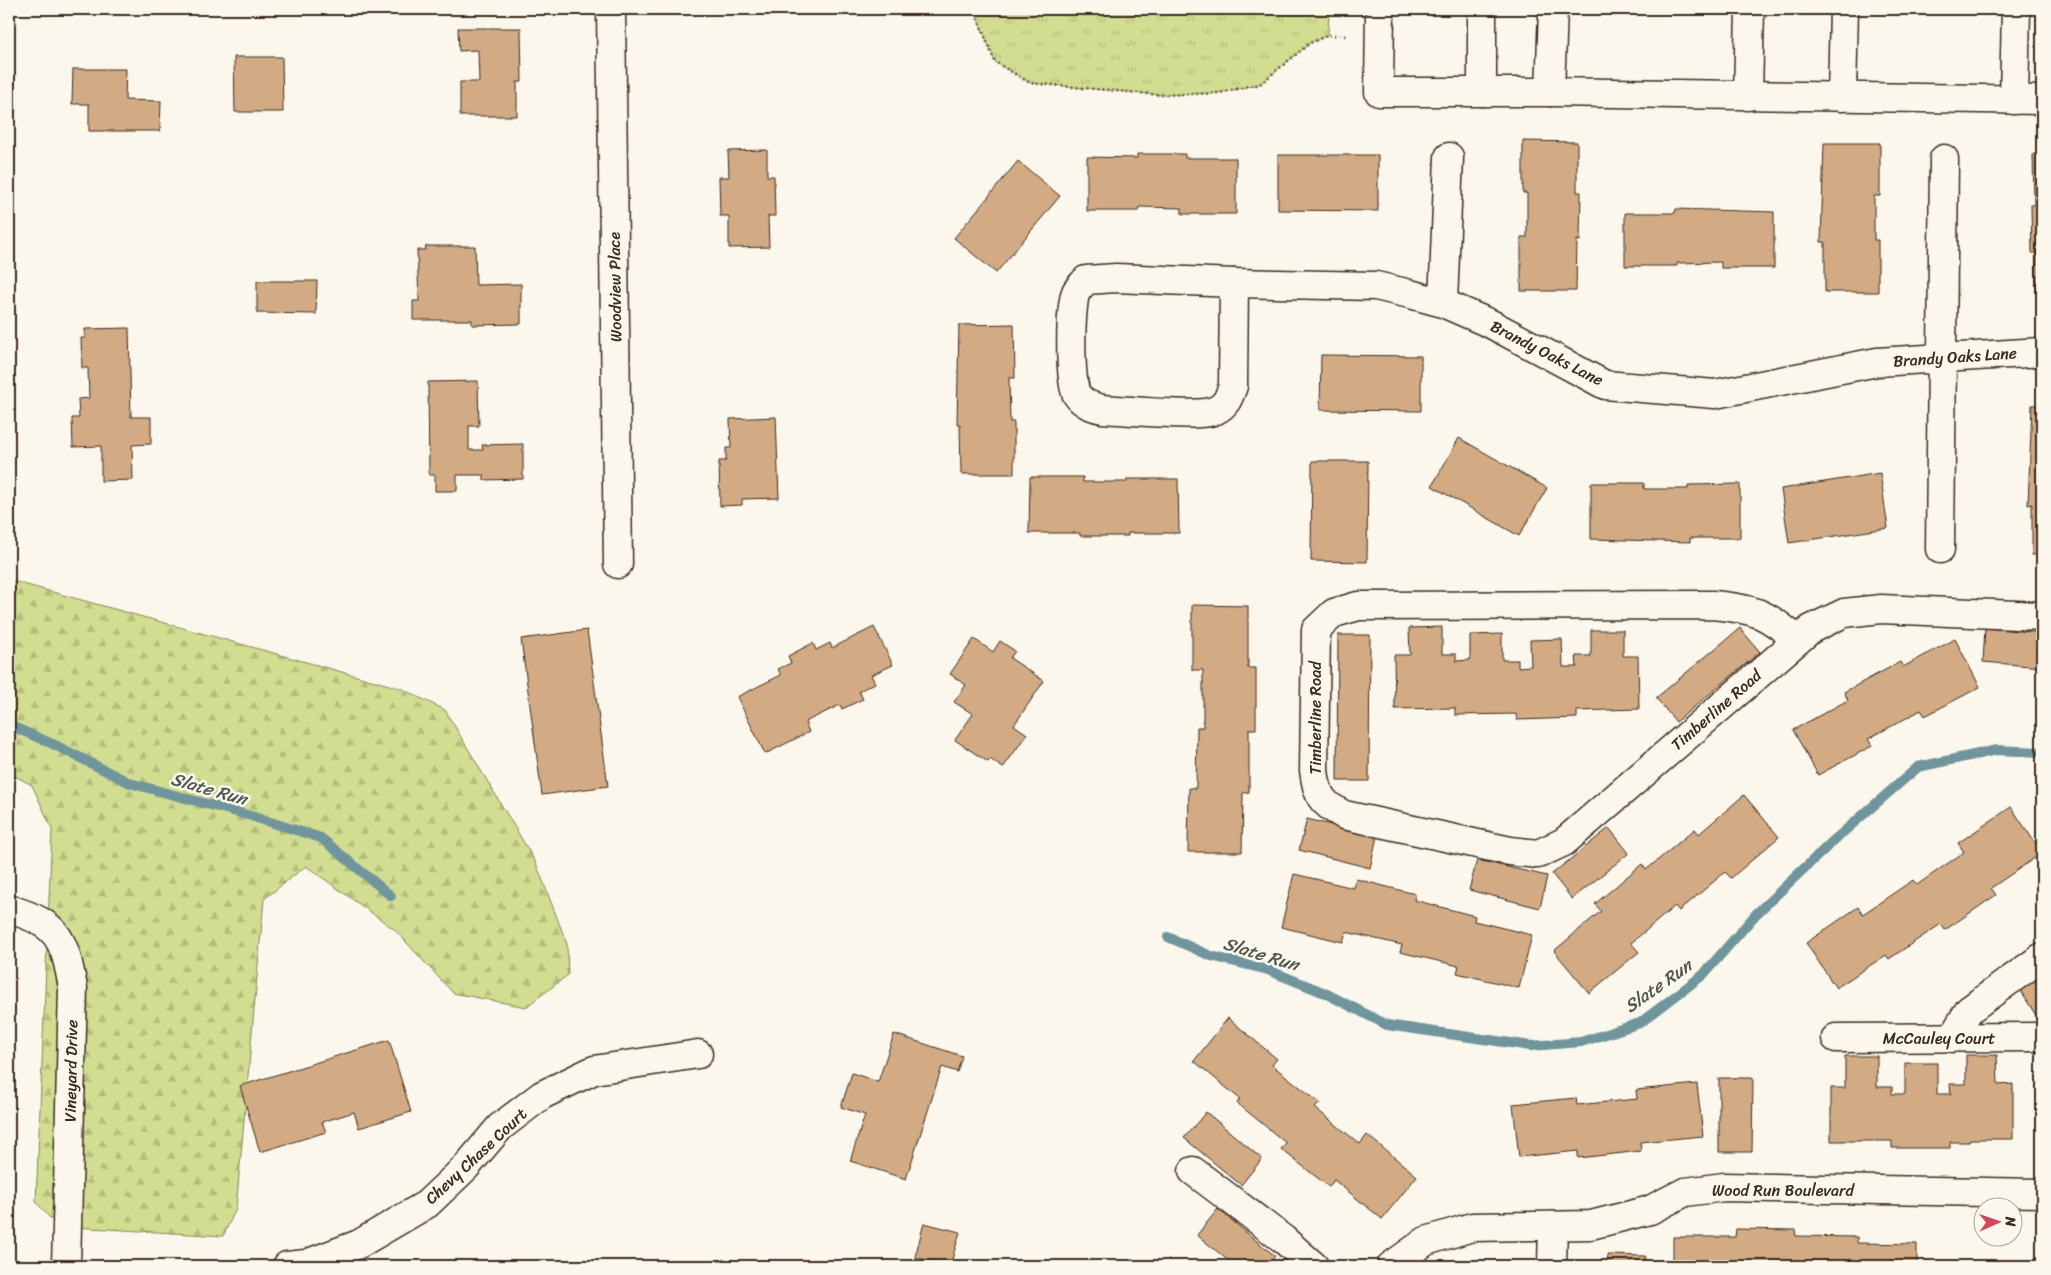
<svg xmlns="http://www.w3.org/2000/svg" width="2051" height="1275" font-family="Sriracha,sans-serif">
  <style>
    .grass { fill: url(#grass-tufts); stroke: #868457 }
    .forest { fill: url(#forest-firs); stroke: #868457 }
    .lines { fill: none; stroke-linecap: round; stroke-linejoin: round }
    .stream { stroke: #6f959d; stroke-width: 10 }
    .building { fill: #d2ab84; stroke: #3b2a1e }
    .minor-casing { stroke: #3b2a1e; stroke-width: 31 }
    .path { stroke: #3b2a1e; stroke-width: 3; stroke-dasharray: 1 4; stroke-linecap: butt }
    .minor { stroke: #fbf7ec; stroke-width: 28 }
    .labels { text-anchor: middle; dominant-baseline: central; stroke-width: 5; stroke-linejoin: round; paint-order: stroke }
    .street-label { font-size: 16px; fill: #3b2a1e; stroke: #fbf7ec }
    .water-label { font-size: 18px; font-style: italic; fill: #505653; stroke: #fbf7ec }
  </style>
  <defs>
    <pattern id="grass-tufts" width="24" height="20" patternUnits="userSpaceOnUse" patternTransform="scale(1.25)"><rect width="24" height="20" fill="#d1dd90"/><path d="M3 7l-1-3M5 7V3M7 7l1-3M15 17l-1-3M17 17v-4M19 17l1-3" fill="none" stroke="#b4be7c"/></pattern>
    <pattern id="forest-firs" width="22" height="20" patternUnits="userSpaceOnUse" patternTransform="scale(1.25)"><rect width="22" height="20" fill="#d1dd90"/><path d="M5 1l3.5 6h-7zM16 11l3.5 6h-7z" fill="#b4be7c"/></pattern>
  </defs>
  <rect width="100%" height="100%" fill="#fbf7ec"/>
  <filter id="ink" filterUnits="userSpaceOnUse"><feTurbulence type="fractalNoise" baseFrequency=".02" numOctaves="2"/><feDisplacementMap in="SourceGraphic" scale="10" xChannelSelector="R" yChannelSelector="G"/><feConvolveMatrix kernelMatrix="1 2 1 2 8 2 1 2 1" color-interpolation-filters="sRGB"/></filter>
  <g filter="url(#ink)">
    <!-- grass -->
    <polygon class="grass" points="974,9 1329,9 1328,35 1310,43 1260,84 1219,93 1161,95 1030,83 995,62"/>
    <!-- forest -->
    <polygon class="forest" points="9,580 400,688 445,710 536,863 567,944 568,975 526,1007 453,993 394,929 306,866 264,899 236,1209 223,1236 57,1226 36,1202 52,829 32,785 9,773"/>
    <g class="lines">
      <!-- stream -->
      <g class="stream">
        <polyline points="9,725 55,745 130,783 251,816 321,838 391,896"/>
        <polyline points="1168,937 1211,956 1268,970 1325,993 1387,1025 1531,1046 1581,1042 1640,1023 1703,975 1756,914 1833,841 1918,767 1997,750 2042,752"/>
      </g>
    </g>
    <!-- building -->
    <g class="building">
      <polygon points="458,28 521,28 522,82 517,82 517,116 460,116 460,82 479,82 478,50 459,51"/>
      <polygon points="234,57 282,57 283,112 235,112"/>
      <polygon points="73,69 126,69 125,100 161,101 160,131 89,131 89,104 72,104"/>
      <polygon points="1523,141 1577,142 1577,192 1581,192 1580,241 1577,240 1576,291 1521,291 1521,237 1527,237 1527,193 1523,193"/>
      <polygon points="1824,143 1880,143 1880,196 1874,196 1874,240 1878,240 1878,292 1825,292 1825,242 1821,242"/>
      <polygon points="767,150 767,176 774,176 775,216 768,216 769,247 729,248 729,216 720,216 719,177 729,177 728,151"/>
      <polygon points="1137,154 1185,154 1185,158 1236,158 1236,214 1182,214 1182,208 1139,207 1138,211 1087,211 1087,157 1137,158"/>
      <polygon points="2033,154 2042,154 2042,303 2037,304 2036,253 2032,253 2031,205 2034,205"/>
      <polygon points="1278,155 1378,155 1378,211 1278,210"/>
      <polygon points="1018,161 1060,196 996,273 954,238"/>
      <polygon points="1676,209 1774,212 1774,268 1721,268 1721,262 1677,263 1677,266 1625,266 1625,213 1675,213"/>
      <polygon points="426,246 475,246 476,285 521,284 521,324 472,325 472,320 413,320 413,301 419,301 417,250 425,250"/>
      <polygon points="257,281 317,281 316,314 257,313"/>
      <polygon points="1014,324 1015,378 1009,378 1010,422 1014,422 1014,474 961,474 960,424 957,424 959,325"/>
      <polygon points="129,328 131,417 151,417 151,444 132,445 133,480 101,481 101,446 73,447 72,418 79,418 78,399 89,398 88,368 82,368 81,338 85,338 85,329"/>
      <polygon points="1321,355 1421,356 1421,411 1320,410"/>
      <polygon points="478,381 479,426 469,426 469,450 483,450 482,445 523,444 523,479 484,480 484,475 457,475 457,491 435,491 435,475 429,475 428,382"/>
      <polygon points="2032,405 2042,405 2042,555 2032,555 2032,504 2028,505"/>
      <polygon points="776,417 779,498 742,499 742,505 720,506 719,461 726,461 726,448 731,448 730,419"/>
      <polygon points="1459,438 1547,488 1519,536 1432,486"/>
      <polygon points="1312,461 1368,461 1367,562 1311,561"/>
      <polygon points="1880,473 1888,528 1789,543 1781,489"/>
      <polygon points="1030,477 1083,477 1083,482 1127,482 1127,479 1178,479 1179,533 1128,533 1128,536 1080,536 1080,533 1029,533"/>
      <polygon points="1591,483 1644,483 1644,489 1688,489 1688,485 1740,484 1740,538 1690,538 1690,542 1591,539"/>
      <polygon points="1192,605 1248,606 1248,668 1256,668 1256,729 1249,729 1249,792 1243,793 1242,852 1188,852 1189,788 1196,788 1197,727 1203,727 1203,670 1192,670"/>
      <polygon points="874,627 893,665 871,675 875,683 859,691 863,699 842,709 840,705 805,722 809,732 765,754 737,697 781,675 778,669 791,663 788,656 813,643 816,650 830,643 832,648"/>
      <polygon points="1442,627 1442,654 1456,654 1456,661 1470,660 1470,635 1502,634 1502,660 1518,660 1518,667 1531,666 1530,640 1562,639 1563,667 1577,667 1576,656 1591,656 1591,630 1623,630 1623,656 1638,656 1639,709 1577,711 1577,718 1517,720 1516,714 1455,715 1455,708 1395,709 1394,655 1410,655 1409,628"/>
      <polygon points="1740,628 1760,652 1676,722 1656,698"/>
      <polygon points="1985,628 2042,633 2042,667 1983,662"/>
      <polygon points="587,630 608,786 542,795 521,639"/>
      <polygon points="1338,635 1370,635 1369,781 1337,781"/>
      <polygon points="974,639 993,652 1000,641 1015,651 1010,658 1044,681 1014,725 1027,734 1003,768 990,759 988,762 955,740 973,714 954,702 966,685 950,674"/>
      <polygon points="1955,639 1980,687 1925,716 1921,710 1868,739 1872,746 1818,775 1793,730 1848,700 1844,692 1900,662 1903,667"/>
      <polygon points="1744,795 1779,837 1731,878 1725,872 1679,911 1675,906 1631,943 1639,952 1589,993 1554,951 1601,911 1595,904 1642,864 1646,870 1695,829 1699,834"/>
      <polygon points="2011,807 2042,853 1991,888 1996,895 1945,930 1941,924 1889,959 1886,955 1836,988 1806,943 1858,907 1863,914 1913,880 1917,885 1964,852 1958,843"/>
      <polygon points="1307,819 1377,836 1370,868 1299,850"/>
      <polygon points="1609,828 1629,853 1572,899 1552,874"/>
      <polygon points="1477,860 1547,876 1540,908 1469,890"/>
      <polygon points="1294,874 1354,888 1356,879 1415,894 1414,900 1475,916 1474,921 1532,935 1519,988 1457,973 1459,966 1400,952 1402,945 1346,932 1343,942 1281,927"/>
      <polygon points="2042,976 2042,1014 2037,1017 2020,990"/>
      <polygon points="1228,1018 1277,1059 1272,1065 1320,1103 1315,1108 1360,1144 1367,1135 1417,1176 1382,1219 1334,1180 1329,1187 1281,1149 1286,1143 1237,1103 1240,1099 1194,1061"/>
      <polygon points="894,1034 962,1056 957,1072 942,1067 906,1179 850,1161 865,1115 841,1107 852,1073 878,1082"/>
      <polygon points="389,1040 411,1112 359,1128 354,1112 322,1122 326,1132 260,1152 240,1086"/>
      <polygon points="1966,1055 1997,1055 1998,1085 2013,1084 2013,1139 1970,1139 1969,1142 1950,1142 1950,1148 1892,1148 1892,1141 1831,1141 1831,1088 1845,1088 1845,1056 1877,1056 1877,1087 1892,1087 1892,1094 1905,1094 1905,1063 1937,1063 1937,1094 1951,1094 1950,1084 1966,1084"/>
      <polygon points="1719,1078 1753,1078 1752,1152 1719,1152"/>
      <polygon points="1697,1084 1703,1136 1640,1142 1641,1151 1578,1158 1578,1151 1519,1157 1513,1104 1576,1098 1577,1105 1637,1099 1636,1090"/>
      <polygon points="1206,1112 1262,1159 1241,1185 1184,1138"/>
      <polygon points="1218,1209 1275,1256 1267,1266 1235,1266 1197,1235"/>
      <polygon points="924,1223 960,1232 950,1266 915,1257"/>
      <polygon points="1736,1229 1795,1230 1796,1236 1857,1237 1857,1243 1917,1244 1917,1266 1673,1266 1673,1237 1735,1237"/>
      <polygon points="1608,1255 1645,1256 1644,1266 1607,1266"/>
    </g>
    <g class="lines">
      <!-- minor casing -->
      <g class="minor-casing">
        <g id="minor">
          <polyline points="611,9 618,564"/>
          <polyline points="1380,9 1379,92 1550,92"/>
          <polyline points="1482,9 1482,92"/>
          <polyline points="1553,9 1550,92 2042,100"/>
          <polyline points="1748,96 1750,9"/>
          <polyline points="1842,97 1844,9"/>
          <polyline points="2014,100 2016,9"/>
          <path d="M1116,278L1234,283L1233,386C1229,396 1227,405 1216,410C1202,418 1123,410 1103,409C1093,407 1083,404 1077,395C1069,383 1070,305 1076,292C1078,288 1083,284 1086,280Z"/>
          <polyline points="1234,283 1376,286 1410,294 1443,303 1491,324 1605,385 1715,394 1877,362 2042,352"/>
          <polyline points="1443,303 1449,157"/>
          <polyline points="1940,549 1944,159"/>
          <path d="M1797,640C1765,612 1754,609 1712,605L1358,606L1334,613L1316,630L1314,770C1317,796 1321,803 1344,815L1510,851L1538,854L1564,842L1811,629L1844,613L1881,609L2042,616"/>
          <path d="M9,909C59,924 64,938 73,988L66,1266"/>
          <polyline points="1836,1038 2042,1037"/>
          <polyline points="1952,1038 1969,1010 2042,957"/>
          <polyline points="1193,1171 1283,1239 1314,1266"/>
          <polyline points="287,1266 306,1264 359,1244 427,1204 466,1167 500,1127 542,1095 594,1070 698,1054"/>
          <polyline points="1391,1266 1426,1241 1472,1227 1591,1225 1650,1210 1685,1192 1724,1187 2042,1193"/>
          <polyline points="1552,1266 1553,1226"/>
        </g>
      </g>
      <!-- path -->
      <polyline class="path" points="974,9 995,62 1030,83 1161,95 1219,93 1260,84 1310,43 1328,35 1349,36"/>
      <!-- minor -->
      <use href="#minor" class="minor"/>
    </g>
  </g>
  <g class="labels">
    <!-- street labels -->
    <g class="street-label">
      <text transform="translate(615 287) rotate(-91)">Woodview Place</text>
      <text transform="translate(1547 353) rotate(27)">Brandy Oaks Lane</text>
      <text transform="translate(1955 357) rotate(-4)">Brandy Oaks Lane</text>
      <text transform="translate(1716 710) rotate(-41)">Timberline Road</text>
      <text transform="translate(1315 718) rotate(-90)">Timberline Road</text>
      <text x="1939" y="1038">McCauley Court</text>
      <text transform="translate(71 1071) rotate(-89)">Vineyard Drive</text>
      <text transform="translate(476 1156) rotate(-43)">Chevy Chase Court</text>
      <text x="1783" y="1190">Wood Run Boulevard</text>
    </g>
    <!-- water labels -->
    <g class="water-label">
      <text transform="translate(209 789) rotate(16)">Slate Run</text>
      <text transform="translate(1261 954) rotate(17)">Slate Run</text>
      <text transform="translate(1658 986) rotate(-35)">Slate Run</text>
    </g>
  </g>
  <!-- margin -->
  <rect width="2051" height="1275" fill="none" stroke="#fbf7ec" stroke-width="30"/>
  <rect x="15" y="15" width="2021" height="1245" fill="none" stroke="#3b2a1e" stroke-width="2" filter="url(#ink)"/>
  <!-- north arrow -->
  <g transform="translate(1998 1222) rotate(88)"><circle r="24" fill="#fbf7ec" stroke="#aea59a"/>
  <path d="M0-4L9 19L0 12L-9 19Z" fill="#d1495b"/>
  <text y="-8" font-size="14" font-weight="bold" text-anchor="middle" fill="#3b2a1e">N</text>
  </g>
</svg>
